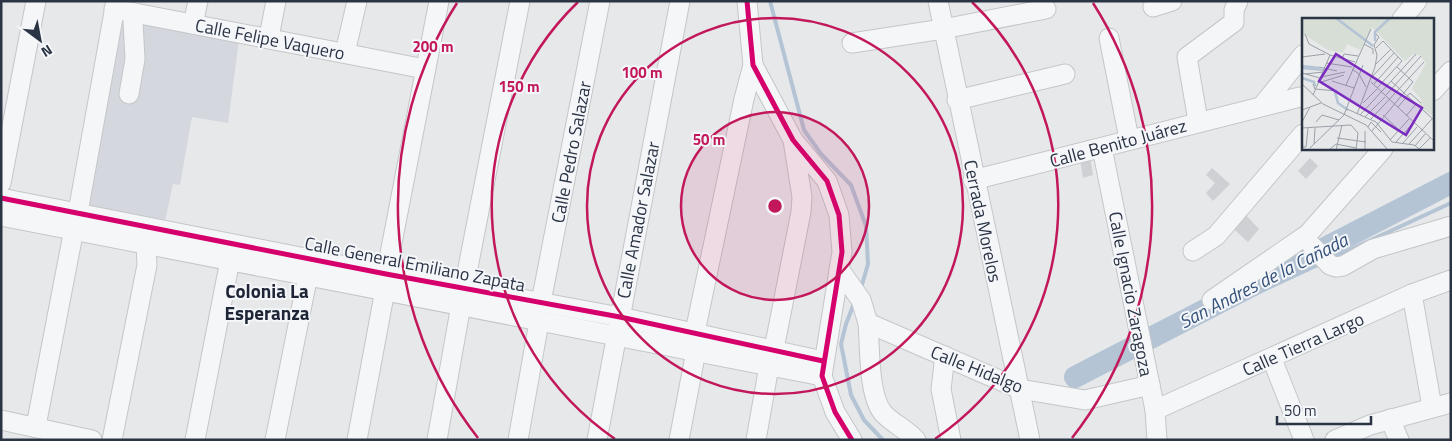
<svg xmlns="http://www.w3.org/2000/svg" width="1452" height="441" font-family="'Titillium Web',sans-serif">
  <style>
    .built { fill: #d4d7dd }
    .lines { fill: none; stroke-linecap: round; stroke-linejoin: round }
    .stream { stroke: #b4c4d5; stroke-width: 4 }
    .river { stroke: #b4c4d5; stroke-width: 22 }
    .building { fill: #ced0d3 }
    .minor-casing { stroke: #c4c6c8; stroke-width: 21 }
    .minor { stroke: #f5f6f7; stroke-width: 19 }
    .cycleway-casing { stroke: #f4f6f9; stroke-width: 8 }
    .cycleway { stroke: #d6006c; stroke-width: 5 }
    .ring { fill: none; stroke: #c2185b; stroke-width: 2.5 }
    .labels { text-anchor: middle; dominant-baseline: central; stroke-width: 4; stroke-linejoin: round; paint-order: stroke }
    .street-label { font-size: 18px; fill: #2b3445; stroke: #f4f6f9 }
    .water-label { font-size: 19px; font-style: italic; fill: #34527a; stroke: #f4f6f9 }
    .neighbourhood-label { font-size: 19px; font-weight: bold; fill: #1d2536; stroke: #f4f6f9 }
    .inset-river { fill: none; stroke: #b4c4d5; stroke-width: 2.5 }
    .inset-road { fill: none; stroke: #9ba0a8; stroke-width: 1 }
    .view { fill: #7b2cbf; fill-opacity: 0.15; stroke: #7b2cbf; stroke-width: 2.5 }
    .inset-edge { fill: none; stroke: #2b3445; stroke-width: 2.5 }
    .centre { fill: #c2185b; stroke: #f4f6f9; stroke-width: 2.5 }
    .ring-label { font-size: 15px; text-anchor: middle; font-weight: bold; fill: #c2185b; stroke: #f4f6f9; stroke-width: 4; stroke-linejoin: round; paint-order: stroke }
  </style>
  <rect width="100%" height="100%" fill="#e6e8ea"/>
  <!-- built -->
  <polygon class="built" points="121,19 239,40 228,123 192,117 180,185 173,184 165,221 89,206"/>
  <g class="lines">
    <!-- stream -->
    <g class="stream">
      <polyline points="770,1 804,130 821,154 851,185 866,226 868,264 861,288"/>
      <polyline points="1330,259 1451,203"/>
      <polyline points="855,301 846,324 841,344 851,395 864,420 883,440"/>
      <polyline points="1147,344 1322,263"/>
      <polyline points="1075,377 1138,348"/>
    </g>
    <!-- river -->
    <polyline class="river" points="1075,377 1451,183"/>
  </g>
  <!-- building -->
  <g class="building">
    <polygon points="1090,157 1093,175 1083,178 1080,159"/>
    <polygon points="1310,158 1318,166 1306,179 1298,171"/>
    <polygon points="1212,168 1230,184 1213,201 1206,193 1215,183 1206,175"/>
    <polygon points="1242,211 1259,229 1248,242 1228,224"/>
  </g>
  <g class="lines">
    <!-- minor casing -->
    <g class="minor-casing">
      <g id="minor">
        <polyline points="747,1 753,65 793,140 827,181 839,215 842,252 822,376 835,412 852,440"/>
        <polyline points="938,1 1030,440"/>
        <polyline points="1153,7 1172,1"/>
        <polyline points="114,9 425,69"/>
        <polyline points="1402,19 1417,1"/>
        <polyline points="193,24 198,1"/>
        <polyline points="269,37 276,1"/>
        <polyline points="1109,38 1129,139"/>
        <polyline points="852,43 943,29 1046,9"/>
        <polyline points="345,53 357,1"/>
        <polyline points="1433,91 1451,71"/>
        <polyline points="129,94 135,59 133,21 135,13"/>
        <polyline points="957,100 1065,74"/>
        <polyline points="1262,106 1303,55"/>
        <polyline points="1198,121 1187,57 1234,22 1234,10 1238,1"/>
        <polyline points="1102,148 1155,410 1157,440"/>
        <polyline points="973,180 1300,97"/>
        <polyline points="1,183 36,1"/>
        <polyline points="1,198 386,274 620,317 823,361"/>
        <polyline points="78,212 116,1"/>
        <polyline points="1,216 822,376"/>
        <polyline points="1312,246 1330,265 1336,267 1343,266 1373,249 1451,226"/>
        <polyline points="1193,251 1216,236 1303,134"/>
        <polyline points="839,269 861,300 868,323 1020,389 1085,400 1150,385"/>
        <polyline points="1412,294 1432,407"/>
        <polyline points="1212,300 1308,234 1383,149"/>
        <polyline points="541,302 600,1"/>
        <path d="M868,323C870,346 868,395 883,413C892,423 906,429 916,440"/>
        <polyline points="695,332 744,99 753,65"/>
        <polyline points="774,349 801,212 802,197 793,140"/>
        <polyline points="945,356 941,389 951,440"/>
        <polyline points="1272,359 1304,440"/>
        <polyline points="1155,410 1412,294 1451,280"/>
        <polyline points="1390,419 1399,440"/>
        <polyline points="1,420 92,440"/>
        <polyline points="36,426 74,229"/>
        <polyline points="112,440 147,265 146,245 141,236"/>
        <polyline points="195,440 230,260 235,250"/>
        <polyline points="275,440 308,275"/>
        <polyline points="357,440 385,290 386,274 439,1"/>
        <polyline points="437,440 464,288 520,1"/>
        <polyline points="518,440 539,322"/>
        <polyline points="597,440 680,1"/>
        <polyline points="679,440 696,351"/>
        <polyline points="756,440 769,366"/>
        <polyline points="1335,440 1370,425 1451,403"/>
      </g>
    </g>
    <!-- minor -->
    <use href="#minor" class="minor"/>
    <!-- cycleway casing -->
    <g class="cycleway-casing">
      <g id="cycleway">
        <polyline points="747,1 753,65 793,140 827,181 839,215 842,252 822,376 835,412 852,440"/>
        <polyline points="1,198 386,274 620,317 823,361"/>
      </g>
    </g>
    <!-- cycleway -->
    <use href="#cycleway" class="cycleway"/>
  </g>
  <!-- distance rings -->
  <circle cx="775" cy="206" r="94" fill="#c2185b" fill-opacity=".12"/>
  <g class="ring">
    <circle cx="775" cy="206" r="94"/>
    <circle cx="775" cy="206" r="188"/>
    <path d="M615 439A283 283 0 0 1 578 2M972 2A283 283 0 0 1 935 439"/>
    <path d="M478 438A377 377 0 0 1 457 3M1093 3A377 377 0 0 1 1072 438"/>
  </g>
  <g class="labels">
    <!-- street labels -->
    <g class="street-label">
      <text transform="translate(270 39) rotate(11)">Calle Felipe Vaquero</text>
      <text transform="translate(1118 143) rotate(-15)">Calle Benito Juárez</text>
      <text transform="translate(571 152) rotate(-79)">Calle Pedro Salazar</text>
      <text transform="translate(638 220) rotate(-79)">Calle Amador Salazar</text>
      <text transform="translate(983 221) rotate(78)">Cerrada Morelos</text>
      <text transform="translate(415 264) rotate(11)">Calle General Emiliano Zapata</text>
      <text transform="translate(1131 294) rotate(79)">Calle Ignacio Zaragoza</text>
      <text transform="translate(1303 344) rotate(-24)">Calle Tierra Largo</text>
      <text transform="translate(977 369) rotate(22)">Calle Hidalgo</text>
    </g>
    <!-- water labels -->
    <g class="water-label">
      <text transform="translate(1263 280) rotate(-27)">San Andres de la Cañada</text>
    </g>
    <!-- neighbourhood labels -->
    <g class="neighbourhood-label">
      <text x="267" y="290">Colonia La<tspan x="267" dy="22">Esperanza</tspan></text>
    </g>
  </g>
  <!-- overview -->
  <g transform="translate(1302 18)">
    <rect width="132" height="132" fill="#e6e8ea"/>
    <path d="M0,0H132V99L117,88L120,82L110,71L124,45L118,37L111,36L103,43L70,9L58,32L45,26L41,35L26,32L0,15Z" fill="#d6ded6"/>
    <path class="inset-river" d="M34,0L71,28M73,23V14L88,0M0,48L17,50M0,50L23,52M0,60L12,64L13,68M33,74L36,85L46,92"/>
    <path class="inset-road" d="M3,16L7,26L28,37L53,44M62,26L71,31V36M74,30L81,23L100,43L75,70M0,39L23,36M40,41L42,36L56,38M24,45L50,49M73,47L89,31M17,49L35,53M50,51L57,56L64,69M0,55L18,60M3,56L21,54M19,59L43,54M69,60L92,35M30,63L52,70M89,63L133,103M69,64L132,123M16,65L42,57M0,66L21,86L64,107L86,132M11,66L13,71L35,73M72,66L96,39M44,67L69,11M11,77L28,37M84,77L119,38M61,85L75,71M96,89L108,75L119,85M45,91L74,104L90,124L112,127L119,132M0,92L19,85M55,96L73,49L75,37L72,27L77,19L74,16M58,97L114,36M81,97L97,112M104,98L114,86M63,99L83,79M69,101L122,44M0,104L8,89M14,104L20,97L37,102M49,107L56,115L54,132M66,109L69,104L79,114M0,110L49,107M63,113V132M70,113L111,64L95,49M35,120L64,124M88,122L107,101M94,124L111,105M101,125L115,109M12,126L13,110M107,126L130,101M113,128L123,116M0,129H4L6,110M8,130L42,97L61,47M117,131L128,120M27,132L34,126L54,130M34,132L40,107"/>
    <path class="view" d="M34,36L120,90L104,117L17,63Z"/>
    <rect width="132" height="132" class="inset-edge"/>
  </g>
  <circle cx="775" cy="206" r="8" class="centre"/>
  <g class="ring-label">
    <text x="433" y="52">200 m</text>
    <text x="642" y="78">100 m</text>
    <text x="519" y="92">150 m</text>
    <text x="709" y="145">50 m</text>
  </g>
  <!-- border -->
  <rect width="1452" height="441" fill="none" stroke="#2b3445" stroke-width="5"/>
  <!-- north arrow -->
  <g transform="translate(40 40) rotate(148)" stroke="#f4f6f9" stroke-width="4" paint-order="stroke">
  <path d="M0-4L9 19L0 12L-9 19Z" fill="#2b3445"/>
  <text y="-8" font-size="14" font-weight="bold" text-anchor="middle" fill="#2b3445">N</text>
  </g>
  <!-- scale -->
  <path d="M1277 416v8h94v-8" fill="none" stroke="#2b3445" stroke-width="2.5"/>
  <text x="1284" y="416" font-size="15" fill="#2b3445" stroke="#f4f6f9" stroke-width="4" paint-order="stroke">50 m</text>
</svg>
